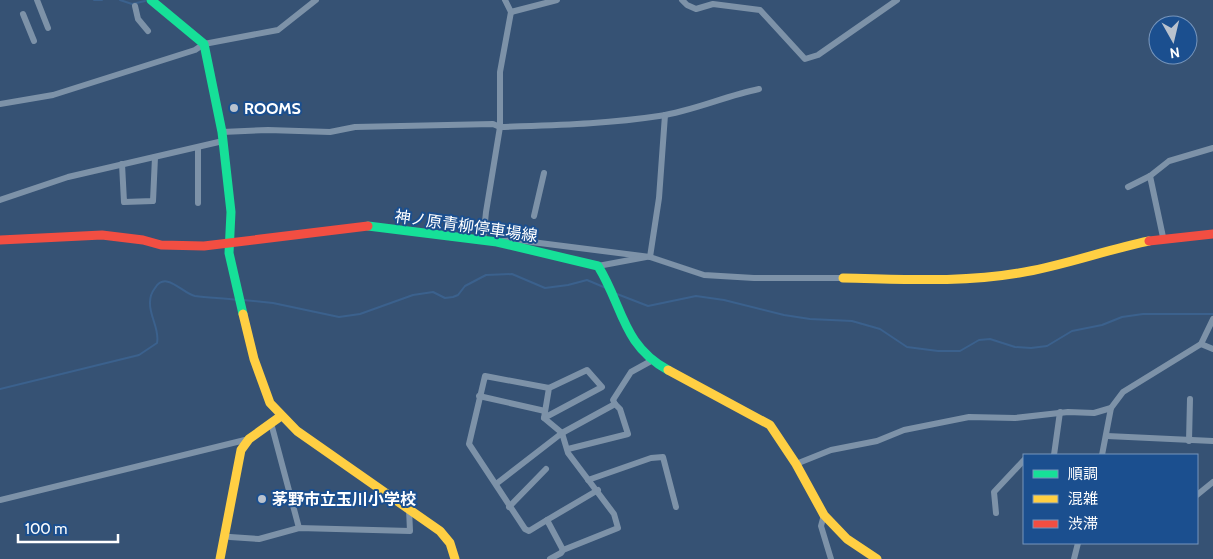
<svg xmlns="http://www.w3.org/2000/svg" width="1213" height="559" font-family="Cabin,'Noto Sans JP',sans-serif">
  <style>
    .lines { fill: none; stroke-linecap: round; stroke-linejoin: round }
    .stream { stroke: #3b618d; stroke-width: 2 }
    .street { stroke: #7d92a8; stroke-width: 6 }
    .fast { stroke: #16e098; stroke-width: 9 }
    .slow { stroke: #ffcf43; stroke-width: 9 }
    .jam { stroke: #f24e42; stroke-width: 9 }
    .poi-dot { fill: #b9c2ce; stroke: #1b4f8f; stroke-width: 2 }
    .labels { text-anchor: middle; dominant-baseline: central; stroke-width: 4; stroke-linejoin: round; paint-order: stroke }
    .poi-label { font-size: 16px; font-weight: bold; fill: #fff; stroke: #1b4f8f; text-anchor: start }
    .street-label { font-size: 16px; fill: #fff; stroke: #1b4f8f }
  </style>
  <rect width="100%" height="100%" fill="#365274"/>
  <g class="lines">
    <!-- stream -->
    <g class="stream">
      <polyline points="94,0 102,0"/>
      <polyline points="120,0 132,4 145,1"/>
      <polyline points="617,294 648,306 696,296 724,300 784,315 810,319 852,321 880,329 907,347 938,351 960,351 979,340 990,339 1015,347 1031,348 1047,346 1072,331 1102,325 1122,317 1143,314 1213,314"/>
      <polyline points="243,300 273,303 339,317 360,314 413,295 433,292 445,298 453,297 458,295 465,286 486,275 512,274 545,288 568,285 587,280 606,288"/>
      <path d="M0,389L139,355L157,343C160,329 149,316 150,302C150,296 152,292 155,288C166,270 183,294 195,296C209,298 224,298 238,300"/>
    </g>
    <!-- street -->
    <g class="street">
      <polyline points="37,0 48,28"/>
      <polyline points="682,0 687,5 696,9 713,4 760,10 805,59 818,55 897,0"/>
      <polyline points="135,6 138,19 148,31"/>
      <polyline points="511,12 557,0"/>
      <polyline points="23,14 34,41"/>
      <polyline points="0,104 53,95 195,50 204,44 278,30 316,0"/>
      <path d="M222,132L268,130L330,132L355,127L493,124L500,127C553,125 607,124 659,116C693,111 725,96 759,89"/>
      <polyline points="122,164 124,202 153,201 155,157"/>
      <polyline points="1150,176 1163,237"/>
      <polyline points="1128,187 1150,176 1169,161 1213,148"/>
      <polyline points="0,200 68,177 223,141"/>
      <polyline points="198,203 198,148"/>
      <polyline points="534,216 544,173"/>
      <polyline points="483,241 486,212 500,127 500,72 511,12 505,0"/>
      <polyline points="503,241 516,240 650,257 704,275 754,278 843,278"/>
      <polyline points="650,257 659,198 665,115"/>
      <polyline points="598,266 646,257"/>
      <polyline points="1201,344 1213,349"/>
      <polyline points="549,388 544,418 602,387 587,370 549,388 485,376 469,444 525,529 529,531 547,520 563,550"/>
      <polyline points="479,396 545,411"/>
      <polyline points="615,404 613,400 631,372 651,361"/>
      <polyline points="544,418 562,433 615,404 620,409 628,434 568,449"/>
      <polyline points="271,423 299,528"/>
      <polyline points="1107,436 1213,441"/>
      <polyline points="1189,441 1190,399"/>
      <polyline points="1054,455 1060,412"/>
      <polyline points="1102,455 1111,408 1123,392 1201,344 1213,319"/>
      <polyline points="796,464 831,450 877,441 904,430 969,417 1015,418 1068,412 1094,413 1111,408"/>
      <polyline points="588,480 651,458 663,457 676,507"/>
      <polyline points="496,484 562,433 568,453 614,514 618,528 563,550 561,553 550,559"/>
      <polyline points="1197,495 1213,482"/>
      <polyline points="0,500 249,439"/>
      <polyline points="509,507 546,469"/>
      <polyline points="996,513 994,492 1024,460"/>
      <polyline points="824,515 821,526 831,559"/>
      <polyline points="547,520 598,490"/>
      <polyline points="230,537 259,539 299,528 410,531 409,509"/>
      <polyline points="1074,559 1078,543"/>
    </g>
    <!-- fast -->
    <g class="fast">
      <polyline points="151,0 204,44 222,132 231,212 229,253 243,314"/>
      <path d="M368,226L497,242L598,266C623,306 622,345 668,370"/>
    </g>
    <!-- slow -->
    <g class="slow">
      <path d="M843,278C902,279 961,283 1019,273C1063,266 1105,250 1149,241"/>
      <polyline points="243,314 254,359 270,403 297,431 440,531 450,543 455,559"/>
      <polyline points="668,370 770,425 796,464 824,515 847,539 877,559"/>
      <polyline points="220,559 241,450 249,439 281,416"/>
    </g>
    <!-- jam -->
    <g class="jam">
      <polyline points="0,240 102,235 143,240 161,245 204,246 368,226"/>
      <polyline points="1149,241 1213,234"/>
    </g>
  </g>
  <!-- markers -->
  <g class="poi-dot">
    <circle cx="234" cy="108" r="5"/>
    <circle cx="262" cy="499" r="5"/>
  </g>
  <g class="labels">
    <!-- poi labels -->
    <g class="poi-label">
      <text x="244" y="108">ROOMS</text>
      <text x="272" y="499">茅野市立玉川小学校</text>
    </g>
    <!-- street labels -->
    <g class="street-label">
      <text transform="translate(466 226) rotate(8)">神ノ原青柳停車場線</text>
    </g>
  </g>
  <!-- legend -->
  <rect x="1023" y="454" width="175" height="90" fill="#1b4f8f" stroke="#7695bc"/>
  <rect x="1033" y="470" width="25" height="8" fill="#16e098" stroke="#7695bc"/>
  <text x="1068" y="479" font-size="15" fill="#ffffff">順調</text>
  <rect x="1033" y="495" width="25" height="8" fill="#ffcf43" stroke="#7695bc"/>
  <text x="1068" y="504" font-size="15" fill="#ffffff">混雑</text>
  <rect x="1033" y="520" width="25" height="8" fill="#f24e42" stroke="#7695bc"/>
  <text x="1068" y="529" font-size="15" fill="#ffffff">渋滞</text>
  <!-- north arrow -->
  <g transform="translate(1173 40) rotate(172)"><circle r="24" fill="#1b4f8f" stroke="#7695bc"/>
  <path d="M0-4L9 19L0 12L-9 19Z" fill="#b9c2ce"/>
  <text y="-8" font-size="14" font-weight="bold" text-anchor="middle" fill="#ffffff">N</text>
  </g>
  <!-- scale -->
  <path d="M18 534v8h100v-8" fill="none" stroke="#ffffff" stroke-width="2.5"/>
  <text x="25" y="534" font-size="15" fill="#ffffff" stroke="#1b4f8f" stroke-width="4" paint-order="stroke">100 m</text>
</svg>
